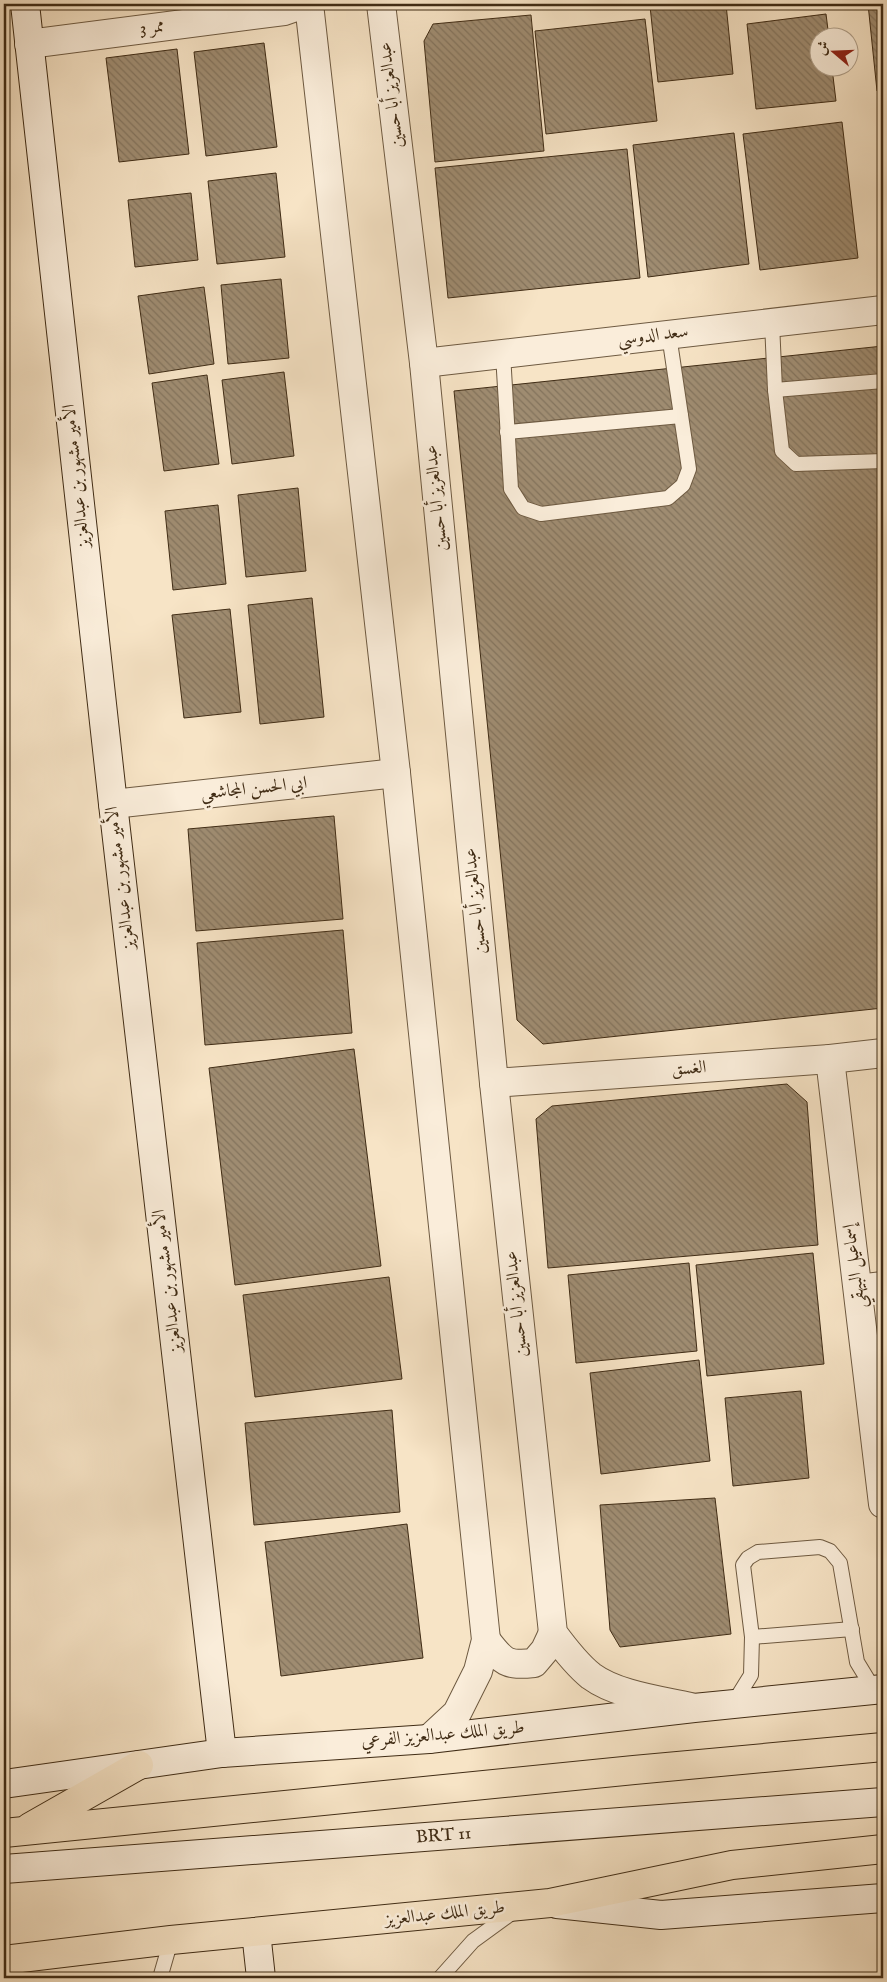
<svg xmlns="http://www.w3.org/2000/svg" width="887" height="1982" font-family="'IM FELL English',Amiri,serif">
  <style>
    .building { fill: url(#building-back-hatch); stroke: #402c15 }
    .lines { fill: none; stroke-linecap: round; stroke-linejoin: round }
    .lane-casing { stroke: #6e5a41; stroke-width: 16 }
    .street-casing { stroke: #6e5a41; stroke-width: 30 }
    .secondary-casing { stroke: #402c15; stroke-width: 30 }
    .primary-casing { stroke: #402c15; stroke-width: 30 }
    .lane { stroke: #faedda; stroke-width: 14 }
    .street { stroke: #faedda; stroke-width: 28 }
    .secondary { stroke: #faedda; stroke-width: 28 }
    .primary { stroke: #f7e4c6; stroke-width: 28 }
    .labels { text-anchor: middle; dominant-baseline: central; stroke-width: 5; stroke-linejoin: round; paint-order: stroke }
    .street-label { font-size: 18px; fill: #402c15; stroke: #faedda }
  </style>
  <defs>
    <pattern id="building-back-hatch" width="6" height="6" patternUnits="userSpaceOnUse" patternTransform="scale(1.25)"><rect width="6" height="6" fill="#9f8c71"/><path d="M-1 5l2 2M0 0l6 6M5-1l2 2" fill="none" stroke="#83735c"/></pattern>
  </defs>
  <rect width="100%" height="100%" fill="#f7e4c6"/>
  <filter id="stains"><feTurbulence type="fractalNoise" baseFrequency=".004" numOctaves="4"/><feColorMatrix values="0 0 0 0 .2 0 0 0 0 .09 0 0 0 0 .02 0 0 0 .5 -.17"/></filter>
  <radialGradient id="worn" r=".72"><stop offset=".6" stop-color="#630" stop-opacity="0"/><stop offset="1" stop-color="#630" stop-opacity=".3"/></radialGradient>
  <!-- building -->
  <g class="building">
    <polygon points="676,4 726,4 733,74 658,82 650,6"/>
    <polygon points="868,4 883,4 883,90 877,91"/>
    <polygon points="826,14 829,38 820,38 820,68 832,68 836,101 756,109 747,24"/>
    <polygon points="531,15 544,151 435,162 424,41 433,24"/>
    <polygon points="645,19 657,121 546,134 535,31"/>
    <polygon points="264,43 277,147 206,156 194,52"/>
    <polygon points="177,49 189,154 119,162 106,58"/>
    <polygon points="842,122 858,258 760,270 743,134"/>
    <polygon points="734,133 749,264 648,277 633,145"/>
    <polygon points="627,149 640,278 448,298 435,168"/>
    <polygon points="276,173 285,257 217,264 208,181"/>
    <polygon points="191,193 198,260 135,267 128,200"/>
    <polygon points="281,279 289,358 228,364 221,285"/>
    <polygon points="204,287 214,364 149,374 138,296"/>
    <polygon points="883,346 883,1008 543,1044 517,1020 454,391"/>
    <polygon points="284,372 294,456 232,464 222,380"/>
    <polygon points="207,375 219,464 164,471 152,383"/>
    <polygon points="298,488 306,571 246,577 238,495"/>
    <polygon points="218,505 226,584 173,590 165,511"/>
    <polygon points="312,598 324,717 260,724 248,605"/>
    <polygon points="230,609 241,712 184,718 172,615"/>
    <polygon points="334,816 343,919 196,931 188,829"/>
    <polygon points="343,930 352,1033 205,1045 197,943"/>
    <polygon points="354,1049 381,1266 235,1285 209,1068"/>
    <polygon points="787,1084 807,1102 818,1245 548,1268 536,1119 552,1106"/>
    <polygon points="813,1253 824,1364 707,1376 696,1265"/>
    <polygon points="689,1263 697,1351 576,1363 568,1275"/>
    <polygon points="389,1277 402,1379 255,1397 243,1295"/>
    <polygon points="699,1360 710,1461 601,1474 590,1373"/>
    <polygon points="801,1391 809,1478 733,1486 725,1398"/>
    <polygon points="392,1410 400,1512 254,1525 245,1423"/>
    <polygon points="715,1498 731,1634 620,1647 610,1630 600,1505"/>
    <polygon points="407,1524 423,1658 281,1676 265,1542"/>
  </g>
  <g class="lines">
    <!-- lane casing -->
    <g class="lane-casing">
      <g id="lane">
        <polyline points="772,323 775,390 782,451 796,464 883,461"/>
        <polyline points="503,354 511,489 523,508 541,514 668,498 683,485 689,469 669,335"/>
        <polyline points="775,390 883,381"/>
        <polyline points="507,432 681,416"/>
        <polyline points="752,1637 852,1629"/>
        <polyline points="733,1704 751,1675 752,1637 743,1565 748,1558 758,1552 820,1547 830,1551 840,1563 857,1662 874,1690"/>
        <polyline points="160,1978 171,1940"/>
        <polyline points="440,1978 473,1941 513,1912"/>
      </g>
    </g>
    <!-- street casing -->
    <g class="street-casing">
      <g id="street">
        <polyline points="309,4 396,773 486,1640 478,1671 457,1713 429,1739"/>
        <path d="M381,4L424,363L494,1083L553,1633C564,1648 576,1664 591,1676C617,1695 659,1700 690,1707"/>
        <polyline points="29,44 284,11 304,4"/>
        <polyline points="424,363 883,310"/>
        <polyline points="113,804 396,773"/>
        <polyline points="830,1059 883,1504"/>
        <polyline points="494,1083 830,1059 883,1053"/>
        <polyline points="858,1289 883,1286"/>
        <path d="M486,1640C503,1662 506,1666 534,1663L545,1650L553,1633"/>
      </g>
    </g>
    <!-- secondary casing -->
    <g class="secondary-casing">
      <g id="secondary">
        <polyline points="25,4 113,804 222,1753"/>
        <polyline points="4,1784 222,1753 429,1739 694,1708 883,1689"/>
        <path id="s1" d="M4,1869L883,1802"/>
        <polyline points="557,1904 661,1915 883,1898"/>
        <polyline points="256,1932 261,1978"/>
      </g>
    </g>
    <!-- primary casing -->
    <g class="primary-casing">
      <g id="primary">
        <polyline points="30,1827 139,1765"/>
        <polyline points="4,1833 634,1770 883,1747"/>
        <polyline points="4,1960 171,1940 550,1903 732,1865 883,1849"/>
      </g>
    </g>
    <!-- lane -->
    <use href="#lane" class="lane"/>
    <!-- street -->
    <use href="#street" class="street"/>
    <!-- secondary -->
    <use href="#secondary" class="secondary"/>
    <!-- primary -->
    <use href="#primary" class="primary"/>
  </g>
  <g class="labels">
    <!-- street labels -->
    <g class="street-label">
      <text transform="translate(152 28) rotate(-7)">ممر 3</text>
      <text transform="translate(392 95) rotate(-97)">عبدالعزيز أبا حسين</text>
      <text transform="translate(653 336) rotate(-7)">سعد الدوسي</text>
      <text transform="translate(77 476) rotate(-96)">الأمير مشهور بن عبدالعزيز</text>
      <text transform="translate(437 498) rotate(-96)">عبدالعزيز أبا حسين</text>
      <text transform="translate(254 789) rotate(-6)">ابي الحسن المجاشعي</text>
      <text transform="translate(121 878) rotate(-97)">الأمير مشهور بن عبدالعزيز</text>
      <text transform="translate(476 901) rotate(-96)">عبدالعزيز أبا حسين</text>
      <text transform="translate(689 1069) rotate(-4)">الغسق</text>
      <text transform="translate(855 1266) rotate(-97)">إسماعيل البيهقي</text>
      <text transform="translate(168 1281) rotate(-97)">الأمير مشهور بن عبدالعزيز</text>
      <text transform="translate(517 1304) rotate(-96)">عبدالعزيز أبا حسين</text>
      <text transform="translate(443 1735) rotate(-5)">طريق الملك عبدالعزيز الفرعي</text>
      <text stroke="none"><textPath href="#s1" startOffset="441">BRT 11</textPath></text>
      <text transform="translate(445 1914) rotate(-6)">طريق الملك عبدالعزيز</text>
    </g>
  </g>
  <!-- margin -->
  <rect width="887" height="1982" fill="none" stroke="#f7e4c6" stroke-width="20"/>
  <rect x="5" y="5" width="877" height="1972" fill="none" stroke="#402c15" stroke-width="2.5"/>
  <rect x="10" y="10" width="867" height="1962" fill="none" stroke="#402c15"/>
  <!-- north arrow -->
  <g transform="translate(834 52) rotate(289)"><circle r="24" fill="#faedda" stroke="#b0a08b"/>
  <path d="M0-4L9 19L0 12L-9 19Z" fill="#8f2418"/>
  <text y="-8" font-size="14" font-weight="bold" text-anchor="middle" fill="#402c15">ش</text>
  </g>
  <rect width="100%" height="100%" filter="url(#stains)"/>
  <rect width="100%" height="100%" fill="url(#worn)"/>
</svg>
